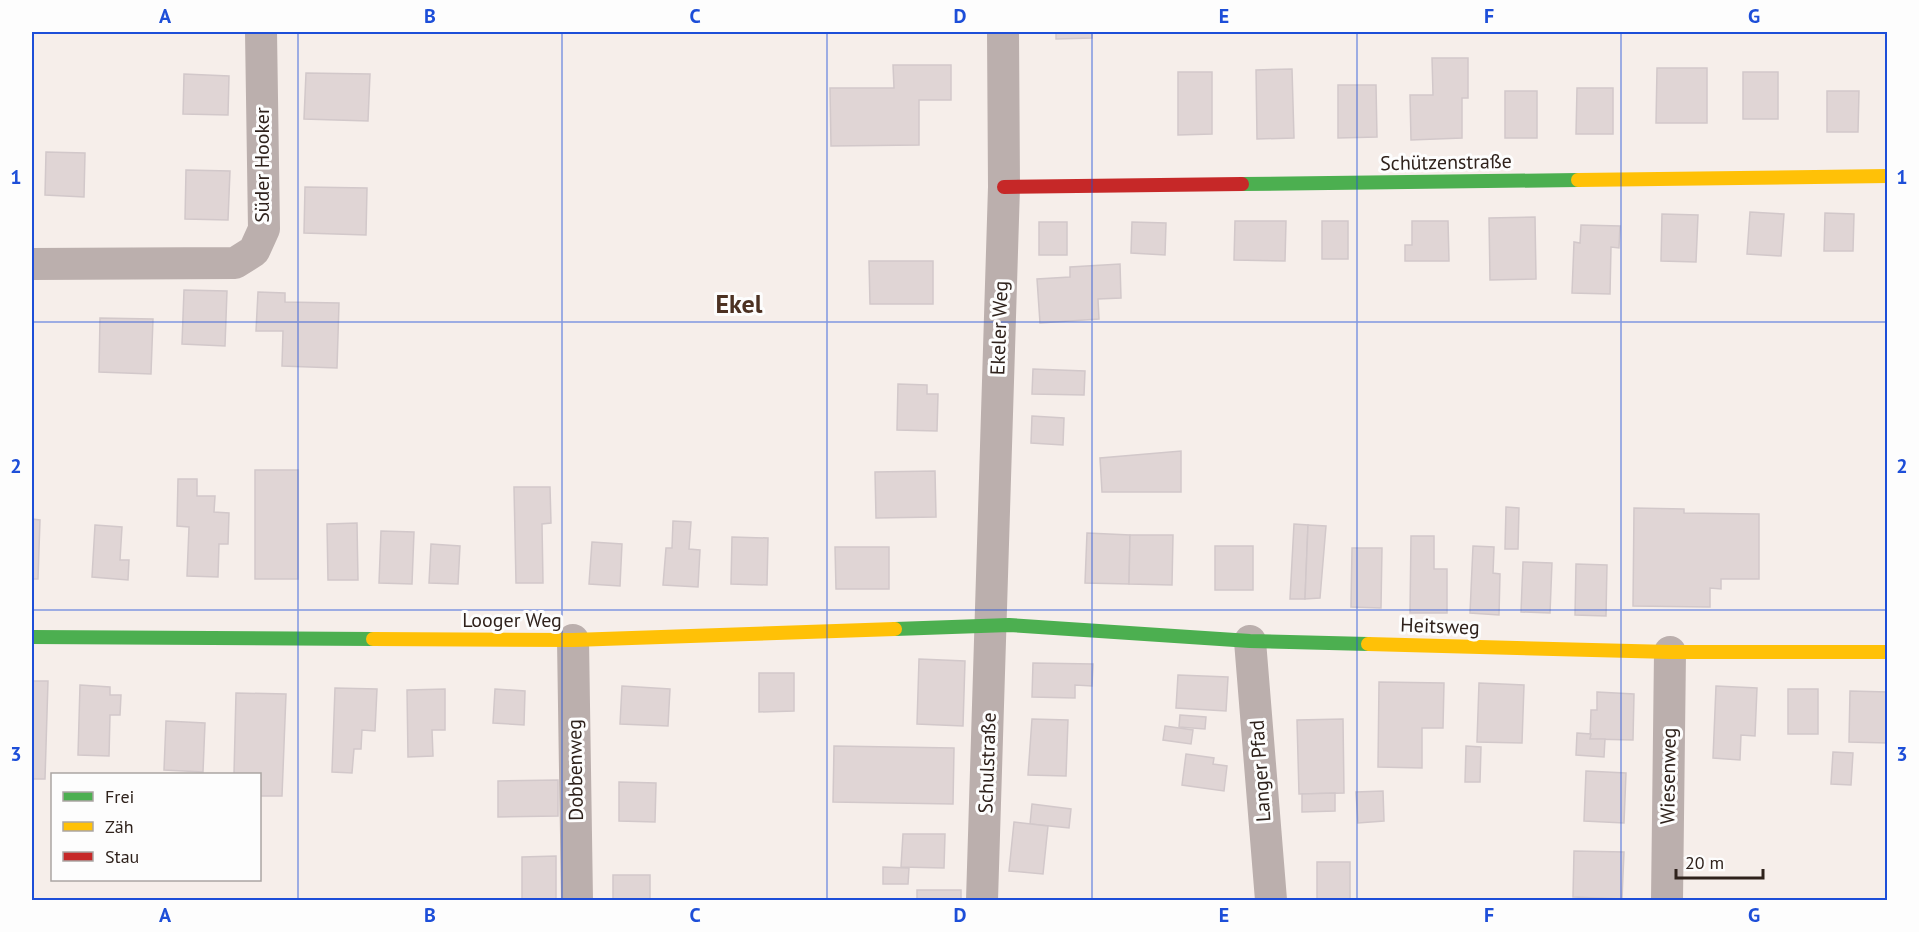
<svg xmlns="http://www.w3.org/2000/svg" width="1919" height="932" font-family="'PT Sans',sans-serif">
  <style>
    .building { fill: #e0d5d5; stroke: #d2c8ca; stroke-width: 1.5 }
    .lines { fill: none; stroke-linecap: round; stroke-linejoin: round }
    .street { stroke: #bbafad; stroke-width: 32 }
    .fast { stroke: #4caf50; stroke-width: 14 }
    .slow { stroke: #ffc107; stroke-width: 14 }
    .jam { stroke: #c62828; stroke-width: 14 }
    .grid { fill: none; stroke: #1d4ed8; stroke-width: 1.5; stroke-opacity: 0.55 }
    .labels { text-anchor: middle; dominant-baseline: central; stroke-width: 6; stroke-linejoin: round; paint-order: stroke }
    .street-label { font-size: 20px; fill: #2f221c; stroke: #fdfdfd }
    .district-label { font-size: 26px; font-weight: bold; fill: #4c3122; stroke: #fdfdfd }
    .neatline { fill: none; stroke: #1d4ed8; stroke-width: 2 }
    .grid-label { font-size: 20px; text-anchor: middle; font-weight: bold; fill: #1d4ed8 }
  </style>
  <rect width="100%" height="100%" fill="#f6eeea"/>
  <!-- building -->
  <g class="building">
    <polygon points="1056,32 1092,32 1092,38 1056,39"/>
    <polygon points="1432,58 1468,58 1468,98 1462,98 1462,138 1411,140 1410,95 1433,95"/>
    <polygon points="893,65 951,65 951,100 919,100 919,145 831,146 830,88 894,88"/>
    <polygon points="1657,68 1707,68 1707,123 1656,123"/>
    <polygon points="1292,69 1294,138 1257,139 1256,70"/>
    <polygon points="1178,72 1212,72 1212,134 1178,135"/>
    <rect x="1743" y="72" width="35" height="47"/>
    <polygon points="306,73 370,74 368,121 304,119"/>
    <polygon points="184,74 229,76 228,115 183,114"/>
    <polygon points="1338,85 1376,85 1377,137 1338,138"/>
    <polygon points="1577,88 1613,88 1613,134 1576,134"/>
    <rect x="1505" y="91" width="32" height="47"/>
    <polygon points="1827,91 1859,91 1858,132 1827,132"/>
    <polygon points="46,152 85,153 84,197 45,195"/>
    <polygon points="186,170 230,171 228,220 185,219"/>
    <polygon points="305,187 367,188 366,235 304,233"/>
    <polygon points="1750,212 1784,214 1781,256 1747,254"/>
    <polygon points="1825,213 1854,214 1853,251 1824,251"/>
    <polygon points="1662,214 1698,215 1696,262 1661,261"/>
    <polygon points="1535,217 1536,279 1490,280 1489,218"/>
    <polygon points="1235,221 1286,221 1285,261 1234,260"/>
    <rect x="1322" y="221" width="26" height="38"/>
    <polygon points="1412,221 1448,221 1449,261 1405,261 1405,245 1412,245"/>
    <rect x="1039" y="222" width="28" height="33"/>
    <polygon points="1132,222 1166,223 1165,255 1131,253"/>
    <polygon points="1581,225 1620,226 1619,248 1611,247 1610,294 1572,293 1574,242 1580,243"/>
    <polygon points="869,261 933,261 933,304 870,304"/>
    <polygon points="1120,264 1121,298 1098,299 1099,319 1040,323 1037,279 1070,277 1070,267"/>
    <polygon points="184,290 227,291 225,346 182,344"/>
    <polygon points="258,292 285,293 285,302 339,303 337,368 282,366 283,331 256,331"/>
    <polygon points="100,318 153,319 151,374 99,372"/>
    <polygon points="1033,369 1085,371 1084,395 1032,394"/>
    <polygon points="898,384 927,385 927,394 938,394 937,431 897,430"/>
    <polygon points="1032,416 1064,418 1063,445 1031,443"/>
    <polygon points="1181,451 1181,492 1102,492 1100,458"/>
    <rect x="255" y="470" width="43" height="109"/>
    <polygon points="935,471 936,517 876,518 875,472"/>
    <polygon points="178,479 197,479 197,496 215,496 214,512 229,513 228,544 219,544 218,577 187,576 189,527 177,526"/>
    <polygon points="514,487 550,487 551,523 542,524 543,583 516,583"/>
    <polygon points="1506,507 1519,508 1518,549 1505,549"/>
    <polygon points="1634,508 1684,509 1684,513 1759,514 1759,579 1721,579 1721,589 1710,588 1710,607 1633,606"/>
    <polygon points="32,519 40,520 38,579 32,579"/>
    <polygon points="673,521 691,522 689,549 700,550 698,587 663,585 666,548 672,548"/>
    <polygon points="357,523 358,580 328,580 327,524"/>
    <polygon points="1294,524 1308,525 1305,599 1290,599"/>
    <polygon points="95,525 122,527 120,560 129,560 128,580 92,577"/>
    <polygon points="1308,525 1326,526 1320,598 1305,599"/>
    <polygon points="381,531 414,532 412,584 379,583"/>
    <polygon points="1087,533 1130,535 1129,584 1085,583"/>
    <polygon points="1130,535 1173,535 1172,585 1129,584"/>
    <polygon points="1411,536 1434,536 1434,569 1447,569 1447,613 1410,613"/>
    <polygon points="732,537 768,538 767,585 731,584"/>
    <polygon points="592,542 622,544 620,586 589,584"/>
    <polygon points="431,544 460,546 458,584 429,583"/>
    <rect x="1215" y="546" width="38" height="44"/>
    <polygon points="1473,546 1494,547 1493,573 1500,574 1499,615 1470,613"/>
    <polygon points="835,547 889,547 889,589 836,589"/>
    <polygon points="1352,548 1382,548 1381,608 1351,607"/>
    <polygon points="1523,562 1552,563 1550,613 1521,612"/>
    <polygon points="1576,564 1607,565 1606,616 1575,615"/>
    <polygon points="919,659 965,661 963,726 917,724"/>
    <polygon points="1033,663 1093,664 1092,686 1075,685 1075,698 1032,697"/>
    <polygon points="759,673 794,673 794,711 759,712"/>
    <polygon points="1178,675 1228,677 1226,711 1176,708"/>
    <polygon points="32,681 48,681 45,779 32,779"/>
    <polygon points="1379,682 1444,683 1443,728 1422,728 1422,768 1378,767"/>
    <polygon points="1479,683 1524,685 1522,743 1477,742"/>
    <polygon points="80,685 110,687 110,695 121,695 120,715 110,715 109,756 78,755"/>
    <polygon points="622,686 670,689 668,726 620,724"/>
    <polygon points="1716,686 1757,688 1755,736 1741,735 1740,760 1713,758"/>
    <polygon points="335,688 377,689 375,731 362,730 361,749 354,749 352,773 332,772"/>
    <polygon points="445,689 445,730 432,730 433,756 408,757 407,690"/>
    <polygon points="495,689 525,691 524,725 493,723"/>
    <rect x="1788" y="689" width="30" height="45"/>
    <polygon points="1850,691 1888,692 1888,743 1849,742"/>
    <polygon points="1597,692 1634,694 1633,740 1590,739 1591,710 1597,710"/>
    <polygon points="236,693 286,694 282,796 260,796 260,774 234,774"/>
    <polygon points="1180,715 1206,717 1205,729 1179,727"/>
    <polygon points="1032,719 1068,720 1066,776 1028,775"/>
    <polygon points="1343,719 1344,793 1299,794 1297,720"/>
    <polygon points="166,721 205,723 203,772 164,770"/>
    <polygon points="1165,726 1193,730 1191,744 1163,740"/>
    <polygon points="1577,733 1591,734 1590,739 1605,739 1604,757 1576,755"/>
    <polygon points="834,746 954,748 953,804 833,802"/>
    <polygon points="1466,746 1481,747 1480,782 1465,782"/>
    <polygon points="1833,752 1853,753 1851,785 1831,784"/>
    <polygon points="1186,754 1214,758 1213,764 1227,766 1224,791 1182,785"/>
    <polygon points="1586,771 1626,773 1624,823 1584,821"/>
    <polygon points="558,780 558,816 498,817 498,781"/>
    <polygon points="619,782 656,783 655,822 619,821"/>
    <polygon points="1383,791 1384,821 1358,823 1356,792"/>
    <polygon points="1335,793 1335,811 1302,812 1302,794"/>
    <polygon points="1032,804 1071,809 1069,828 1030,824"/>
    <polygon points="1014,822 1048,826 1043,874 1009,871"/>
    <polygon points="903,834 945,834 944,868 901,867"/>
    <polygon points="1574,851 1624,852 1622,899 1573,897"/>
    <polygon points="556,856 556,900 522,900 522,857"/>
    <rect x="1317" y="862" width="33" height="38"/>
    <polygon points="883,867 909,868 908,884 883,884"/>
    <rect x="613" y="875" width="37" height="25"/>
    <rect x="917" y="890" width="44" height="10"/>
  </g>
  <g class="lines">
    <!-- street -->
    <g class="street">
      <polyline points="32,264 235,263 254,251 264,229 261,32"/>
      <polyline points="573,640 577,900"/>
      <polyline points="1250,641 1271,900"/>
      <polyline points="982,900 1004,187 1003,32"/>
      <polyline points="1667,900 1670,652"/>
    </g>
    <!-- fast -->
    <g class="fast">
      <polyline points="1242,184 1578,180"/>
      <polyline points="895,629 1009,625 1250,641 1368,644"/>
      <polyline points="32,637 373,639"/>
    </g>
    <!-- slow -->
    <g class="slow">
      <polyline points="1578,180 1888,176"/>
      <polyline points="373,639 573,640 895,629"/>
      <polyline points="1368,644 1670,652 1888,652"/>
    </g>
    <!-- jam -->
    <polyline class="jam" points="1004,187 1242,184"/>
  </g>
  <!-- grid -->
  <path class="grid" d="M298,32V900M562,32V900M827,32V900M1092,32V900M1357,32V900M1621,32V900M32,322H1888M32,610H1888"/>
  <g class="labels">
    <!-- street labels -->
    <g class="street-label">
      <text transform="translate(1446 162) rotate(-1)">Schützenstraße</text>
      <text transform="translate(262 165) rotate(-90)">Süder Hooker</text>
      <text transform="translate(999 328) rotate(-88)">Ekeler Weg</text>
      <text x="512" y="620">Looger Weg</text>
      <text transform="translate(1440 626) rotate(2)">Heitsweg</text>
      <text transform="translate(987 763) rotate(-88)">Schulstraße</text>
      <text transform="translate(575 770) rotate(-91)">Dobbenweg</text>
      <text transform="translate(1260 771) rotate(-94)">Langer Pfad</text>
      <text transform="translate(1668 776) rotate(-89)">Wiesenweg</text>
    </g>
    <!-- district labels -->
    <g class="district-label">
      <text x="739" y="303">Ekel</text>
    </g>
  </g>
  <!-- border -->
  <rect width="1919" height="932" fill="none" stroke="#fdfdfd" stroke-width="66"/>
  <!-- legend -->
  <rect x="51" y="773" width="210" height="108" fill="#fdfdfd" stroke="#aba5a3" stroke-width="1.5"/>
  <rect x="63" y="792" width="30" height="9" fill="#4caf50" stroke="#aba5a3" stroke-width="1.5"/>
  <text x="105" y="803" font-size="18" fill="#2f221c">Frei</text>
  <rect x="63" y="822" width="30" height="9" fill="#ffc107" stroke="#aba5a3" stroke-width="1.5"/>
  <text x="105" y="833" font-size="18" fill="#2f221c">Zäh</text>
  <rect x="63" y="852" width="30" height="9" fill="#c62828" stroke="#aba5a3" stroke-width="1.5"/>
  <text x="105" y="863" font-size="18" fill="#2f221c">Stau</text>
  <!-- scale -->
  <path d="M1676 869v9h87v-9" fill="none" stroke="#2f221c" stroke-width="3"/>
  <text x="1685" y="869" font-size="18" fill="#2f221c" stroke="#fdfdfd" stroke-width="4.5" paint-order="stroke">20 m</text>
  <rect x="33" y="33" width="1853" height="866" class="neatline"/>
  <g class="grid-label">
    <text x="165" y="23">A</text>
    <text x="430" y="23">B</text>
    <text x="695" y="23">C</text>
    <text x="960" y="23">D</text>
    <text x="1224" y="23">E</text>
    <text x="1489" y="23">F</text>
    <text x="1754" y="23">G</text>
    <text x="16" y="184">1</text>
    <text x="1902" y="184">1</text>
    <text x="16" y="473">2</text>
    <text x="1902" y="473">2</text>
    <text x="16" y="761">3</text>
    <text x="1902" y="761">3</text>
    <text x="165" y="922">A</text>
    <text x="430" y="922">B</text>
    <text x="695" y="922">C</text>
    <text x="960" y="922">D</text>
    <text x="1224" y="922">E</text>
    <text x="1489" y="922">F</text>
    <text x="1754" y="922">G</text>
  </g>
</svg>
